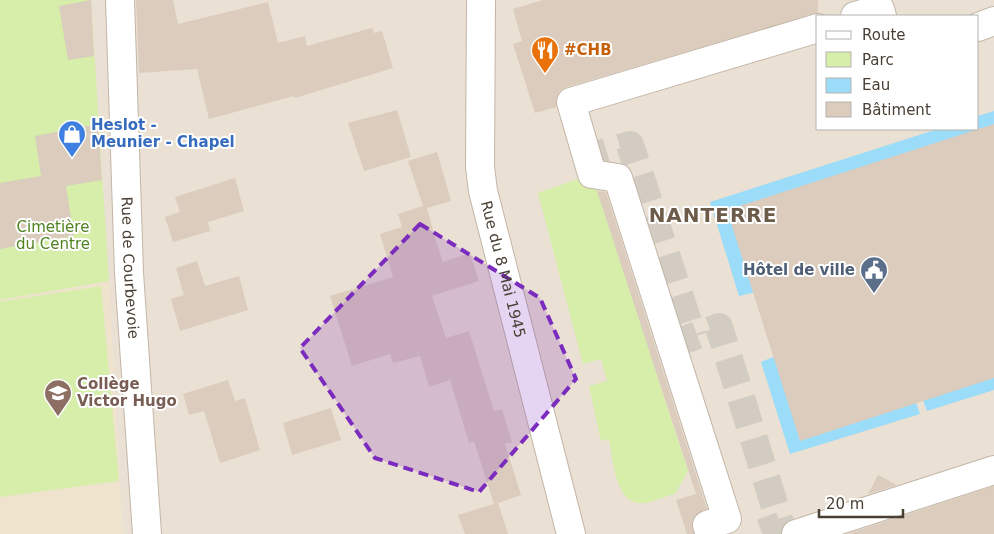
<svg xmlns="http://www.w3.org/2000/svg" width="994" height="534" font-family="'DejaVu Sans',sans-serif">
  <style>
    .residential { fill: #eae0d3; fill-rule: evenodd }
    .education { fill: #f0e3ce }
    .green { fill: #d6eeaa }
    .water { fill: #9bdcf9 }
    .building { fill: #dbccbd }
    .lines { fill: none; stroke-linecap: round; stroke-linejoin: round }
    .minor-tunnel { stroke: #d3ccc2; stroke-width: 28; stroke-dasharray: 28 14; stroke-linecap: butt }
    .minor-casing { stroke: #c2b6a7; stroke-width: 30 }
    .minor { stroke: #fff; stroke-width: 28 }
    .marked { fill: #7b2cbf; fill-opacity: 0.2; stroke: #7b2cbf; stroke-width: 4; stroke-dasharray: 10 6; stroke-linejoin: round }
    .labels { text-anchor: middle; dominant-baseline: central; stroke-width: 4; stroke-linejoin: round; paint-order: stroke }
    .food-label { font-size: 15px; font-weight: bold; fill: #c56008; stroke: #fff; text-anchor: start }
    .shop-label { font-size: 15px; font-weight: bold; fill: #366cbe; stroke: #fff; text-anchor: start }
    .park-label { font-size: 15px; fill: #4f8220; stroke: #fff }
    .street-label { font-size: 15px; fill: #493f34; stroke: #fff }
    .service-label { font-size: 15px; font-weight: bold; fill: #4e5e75; stroke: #fff; text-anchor: end }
    .education-label { font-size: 15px; font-weight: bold; fill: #785e54; stroke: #fff; text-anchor: start }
    .district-label { font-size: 20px; font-weight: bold; letter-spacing: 1px; fill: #6d5b4a; stroke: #fff }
  </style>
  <rect width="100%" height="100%" fill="#f5efe6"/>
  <!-- residential -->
  <path class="residential" d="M0,0H994V534H0ZM818,16H978V129H818Z"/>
  <!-- education -->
  <polygon class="education" points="109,281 123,534 0,534 0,300"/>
  <!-- green -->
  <g class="green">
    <polygon points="0,0 91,0 109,281 0,300"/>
    <path d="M592,174L688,471L675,494C665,496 654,502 644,503C615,506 613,459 609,439L601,441L589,386L607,381L601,359L583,364L538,193Z"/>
    <polygon points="101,286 119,481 0,497 0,302"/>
  </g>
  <!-- water -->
  <g class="water">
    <polygon points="994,111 994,131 760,291 739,296 710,202 938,129 978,129 978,116"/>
    <polygon points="781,354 914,397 920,414 790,454 761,362"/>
    <polygon points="994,372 994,390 927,411 921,395"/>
  </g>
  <!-- building -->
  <g class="building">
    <polygon points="91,0 94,56 68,60 59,6"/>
    <polygon points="136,0 173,0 178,24 268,2 278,43 305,36 307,46 372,28 374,33 382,31 393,68 295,98 294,96 209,119 197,69 139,73"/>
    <polygon points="543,0 818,0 818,13 567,87 560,91 556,98 556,107 535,113 513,44 522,41 513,9"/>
    <polygon points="397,110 411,157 364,171 348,123"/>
    <polygon points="98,124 102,180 66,186 74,236 0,249 0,183 41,176 35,136"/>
    <polygon points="994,124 994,378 800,441 727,210"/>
    <polygon points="437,152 451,201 427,208 436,241 443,262 470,253 479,281 432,296 446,338 469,331 494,411 502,409 505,419 512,442 505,444 521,495 498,503 508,534 465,534 458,515 494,504 474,441 469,443 450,380 429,387 420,356 393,363 390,354 352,366 330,296 393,277 380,234 402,227 398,214 423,206 408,161"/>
    <polygon points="235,178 244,211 208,222 210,231 173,242 165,217 180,212 175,197"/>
    <polygon points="597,191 606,192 707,509 695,515 692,522 694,534 687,534 676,500 696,494"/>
    <polygon points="197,261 205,286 239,276 248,310 180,331 171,299 184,295 176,268"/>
    <polygon points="228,380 235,401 245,398 260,450 220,463 204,411 189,415 183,394"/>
    <polygon points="331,408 341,440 292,455 283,423"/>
    <polygon points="878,475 897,485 868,494"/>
    <polygon points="994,486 994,534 847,534"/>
  </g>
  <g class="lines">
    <!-- minor-tunnel -->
    <g class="minor-tunnel">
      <polyline points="580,160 630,145 693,337"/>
      <polyline points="671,345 719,327 781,526 759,534"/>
    </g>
    <!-- minor casing -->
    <g class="minor-casing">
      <g id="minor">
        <path id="s1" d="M120,0L129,273L147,534"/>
        <path id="s2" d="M481,0L480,167L483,191L571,534"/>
        <polyline points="855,16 880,9 882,16"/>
        <polyline points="978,27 994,21"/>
        <polyline points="710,534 707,525 727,519 618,178 592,174 571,102 818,28"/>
        <polyline points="796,534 994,470"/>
      </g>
    </g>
    <!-- minor -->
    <use href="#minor" class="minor"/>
  </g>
  <!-- marked area -->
  <path class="marked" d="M420,224L540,298L576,379L479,492L375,458L300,348Z"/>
  <!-- icons -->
  <defs>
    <g id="restaurant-pin" transform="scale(1.4375)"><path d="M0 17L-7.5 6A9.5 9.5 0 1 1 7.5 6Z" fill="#e8710a" stroke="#fff"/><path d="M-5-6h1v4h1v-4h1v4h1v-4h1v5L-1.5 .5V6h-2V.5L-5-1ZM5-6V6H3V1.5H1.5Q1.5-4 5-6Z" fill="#fff"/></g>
    <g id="shop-pin" transform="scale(1.4375)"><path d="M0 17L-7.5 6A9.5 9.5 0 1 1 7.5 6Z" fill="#3f7fe0" stroke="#fff"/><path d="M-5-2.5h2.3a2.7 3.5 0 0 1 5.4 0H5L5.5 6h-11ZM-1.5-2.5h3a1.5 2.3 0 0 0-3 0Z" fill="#fff"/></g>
    <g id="civic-pin" transform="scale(1.4375)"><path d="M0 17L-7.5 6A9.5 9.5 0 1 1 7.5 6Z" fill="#5c6f8a" stroke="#fff"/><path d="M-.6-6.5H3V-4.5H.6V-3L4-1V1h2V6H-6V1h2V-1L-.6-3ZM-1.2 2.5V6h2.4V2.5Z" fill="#fff"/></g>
    <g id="school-pin" transform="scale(1.4375)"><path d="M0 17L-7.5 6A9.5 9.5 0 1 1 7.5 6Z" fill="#8d6e63" stroke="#fff"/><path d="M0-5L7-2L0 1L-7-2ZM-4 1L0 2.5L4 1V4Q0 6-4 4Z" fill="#fff"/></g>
  </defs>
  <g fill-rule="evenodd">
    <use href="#restaurant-pin" x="545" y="50"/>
    <use href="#shop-pin" x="72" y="134"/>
    <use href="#civic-pin" x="874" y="270"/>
    <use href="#school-pin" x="58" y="393"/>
  </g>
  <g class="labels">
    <!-- food labels -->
    <g class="food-label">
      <text x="564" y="50">#CHB</text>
    </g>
    <!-- shop labels -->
    <g class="shop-label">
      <text x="91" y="125">Heslot -<tspan x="91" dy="17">Meunier - Chapel</tspan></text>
    </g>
    <!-- park labels -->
    <g class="park-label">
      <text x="53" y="227">Cimetière<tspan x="53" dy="17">du Centre</tspan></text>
    </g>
    <!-- street labels -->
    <g class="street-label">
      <text stroke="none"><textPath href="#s1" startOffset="268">Rue de Courbevoie</textPath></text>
      <text stroke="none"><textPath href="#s2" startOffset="272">Rue du 8 Mai 1945</textPath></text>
    </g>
    <!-- service labels -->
    <g class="service-label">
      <text x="855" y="270">Hôtel de ville</text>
    </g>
    <!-- education labels -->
    <g class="education-label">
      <text x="77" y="384">Collège<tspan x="77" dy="17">Victor Hugo</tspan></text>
    </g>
    <!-- district labels -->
    <g class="district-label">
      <text x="713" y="215">NANTERRE</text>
    </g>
  </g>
  <!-- legend -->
  <rect x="816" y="15" width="162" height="115" fill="#ffffff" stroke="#b6b2ae"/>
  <rect x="826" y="31" width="25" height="8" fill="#ffffff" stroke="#b6b2ae"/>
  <text x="862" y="40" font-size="15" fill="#493f34">Route</text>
  <rect x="826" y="52" width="25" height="15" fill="#d6eeaa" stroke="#b6b2ae"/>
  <text x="862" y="65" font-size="15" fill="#493f34">Parc</text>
  <rect x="826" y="78" width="25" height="15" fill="#9bdcf9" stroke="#b6b2ae"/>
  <text x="862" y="90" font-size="15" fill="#493f34">Eau</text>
  <rect x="826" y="102" width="25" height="15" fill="#dbccbd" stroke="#b6b2ae"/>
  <text x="862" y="115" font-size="15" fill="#493f34">Bâtiment</text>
  <!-- scale -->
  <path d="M819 509v8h84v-8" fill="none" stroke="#493f34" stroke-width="2.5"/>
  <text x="826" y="509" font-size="15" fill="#493f34" stroke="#ffffff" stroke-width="4" paint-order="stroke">20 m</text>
</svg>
